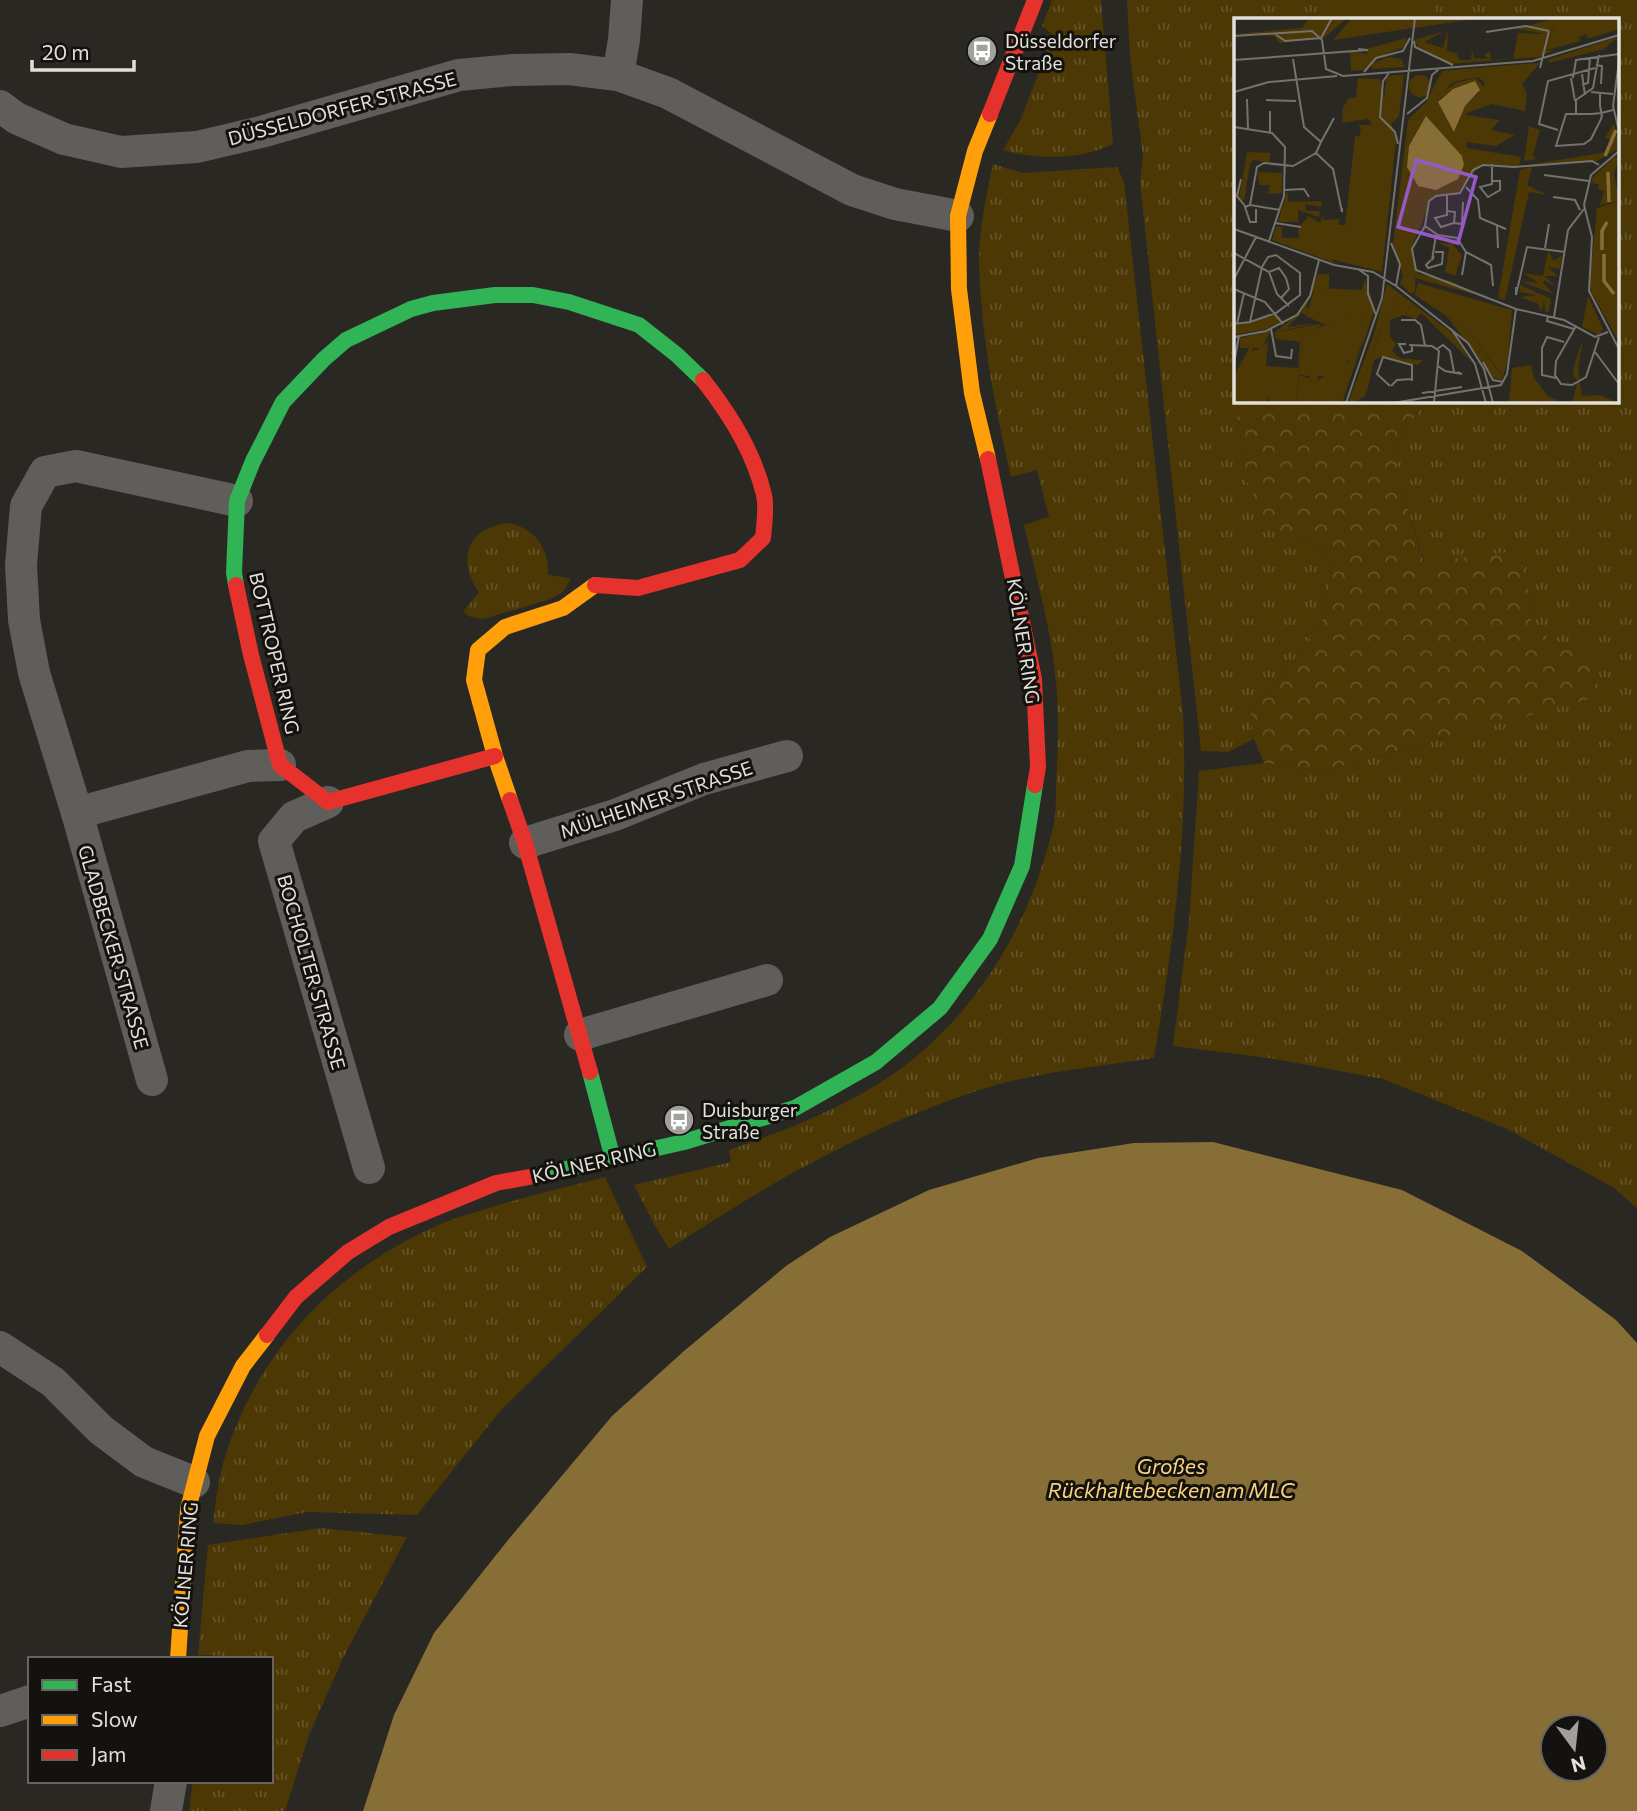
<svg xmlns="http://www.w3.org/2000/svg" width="1637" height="1811" font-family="Commissioner,sans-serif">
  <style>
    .grass { fill: url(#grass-tufts) }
    .forest { fill: url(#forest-crowns) }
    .pitch { fill: #4b3805 }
    .water { fill: #866e36; fill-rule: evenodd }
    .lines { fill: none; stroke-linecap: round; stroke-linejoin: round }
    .street { stroke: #605e5a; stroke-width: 32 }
    .fast { stroke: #30b455; stroke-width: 16 }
    .slow { stroke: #ff9f0a; stroke-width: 16 }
    .jam { stroke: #e5322d; stroke-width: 16 }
    .labels { text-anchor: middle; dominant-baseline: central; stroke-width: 6; stroke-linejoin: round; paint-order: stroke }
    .poi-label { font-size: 19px; fill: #e3e0da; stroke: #14120e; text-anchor: start }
    .street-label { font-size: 19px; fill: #e3e0da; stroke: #14120e }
    .water-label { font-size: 21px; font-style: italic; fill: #fbd37b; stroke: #14120e }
    .inset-river { fill: none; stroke: #866e36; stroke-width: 3.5 }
    .inset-road { fill: none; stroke: #74726c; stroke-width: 2 }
    .view { fill: #9559c6; fill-opacity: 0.15; stroke: #9559c6; stroke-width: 3.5 }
    .inset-edge { fill: none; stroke: #e3e0da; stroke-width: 3.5 }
  </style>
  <defs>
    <pattern id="grass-tufts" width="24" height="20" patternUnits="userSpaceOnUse" patternTransform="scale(1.75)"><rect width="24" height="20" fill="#4b3805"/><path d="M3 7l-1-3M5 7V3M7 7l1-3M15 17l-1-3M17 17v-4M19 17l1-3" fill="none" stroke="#655429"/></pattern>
    <pattern id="forest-crowns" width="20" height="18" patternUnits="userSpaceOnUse" patternTransform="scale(1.75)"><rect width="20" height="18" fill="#4b3805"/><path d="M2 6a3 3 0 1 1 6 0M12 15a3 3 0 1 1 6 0" fill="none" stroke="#655429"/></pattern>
  </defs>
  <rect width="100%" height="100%" fill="#2a2823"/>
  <!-- grass -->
  <g class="grass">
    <path d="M1052,0H1101L1113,144C1080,160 1038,160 1003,150L1021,119L1053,35L1042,26Z"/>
    <polygon points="1127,0 1637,0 1637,1208 1614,1188 1507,1129 1383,1079 1275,1059 1173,1046 1189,921 1199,771 1264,763 1320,772 1525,716 1590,651 1552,640 1531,623 1529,591 1425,564 1397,473 1401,433 1422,408 1421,401 1618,401 1618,19 1236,19 1236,328 1229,329 1244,475 1270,529 1305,539 1326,551 1331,574 1324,617 1286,671 1250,712 1254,739 1228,752 1201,751 1140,182 1143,156 1130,57"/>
    <path d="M993,164L1023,173L1117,167L1124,182L1183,714C1189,830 1173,944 1154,1058C1095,1067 1034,1072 976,1091C865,1128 767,1184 669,1249L654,1224L634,1185L731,1162L729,1150C781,1132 831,1113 878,1084C970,1027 1031,927 1054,823C1056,811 1056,798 1056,786C1058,751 1059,715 1056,680C1051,628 1036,576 1024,525L1049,517L1037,470L1011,477C995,407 981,336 979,264C979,230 986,197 993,164Z"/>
    <path d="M510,523C536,530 549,548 548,575L571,578L563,592L551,599L483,619L471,617L463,612L479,592C455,559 469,526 510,523Z"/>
    <path d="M605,1177L647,1267L501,1410L417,1515L307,1512L242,1525L213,1523C216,1502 218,1480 224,1460C258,1350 333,1273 436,1226C449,1220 463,1216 476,1212C519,1198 562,1188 605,1177Z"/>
    <polygon points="321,1528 407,1537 343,1658 309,1735 285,1811 189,1811 193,1781 271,1781 271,1659 227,1659 226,1656 198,1655 208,1545"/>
  </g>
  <!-- forest -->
  <polygon class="forest" points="1236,328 1236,401 1421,401 1422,408 1401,433 1397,472 1424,563 1516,551 1529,591 1531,623 1552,640 1590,650 1600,696 1320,772 1264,763 1254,739 1250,712 1286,671 1324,617 1331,574 1326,551 1305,539 1270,530 1244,475 1228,329"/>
  <!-- pitch -->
  <polygon class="pitch" points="1326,0 1435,0 1437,19 1328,19"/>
  <!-- water -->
  <path class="water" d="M1213,1142L1402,1190L1522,1251L1616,1320L1637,1343V1811H363L394,1715L434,1633L508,1540L612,1416L684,1351L786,1266L830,1237L929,1190L1038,1158L1134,1143ZM1553,1727H1595V1769H1553Z"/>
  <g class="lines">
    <!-- street -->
    <g class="street">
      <polyline points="618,75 624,40 627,0"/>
      <polyline points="0,106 16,118 64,139 121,152 197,147 261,132 459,75 513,70 569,69 618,75 668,93 852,190 895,204 958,216"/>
      <polyline points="328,802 294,817 274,841 369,1168"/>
      <polyline points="77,813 248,766 280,765"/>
      <polyline points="525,843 615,815 704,779 787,756"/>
      <polyline points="580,1035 767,980"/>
      <polyline points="152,1080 77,813 34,673 24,620 21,565 26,506 45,472 76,466 237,501"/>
      <polyline points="0,1347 53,1382 101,1430 144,1462 194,1482"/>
      <polyline points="0,1711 30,1701"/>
      <polyline points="166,1811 171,1781"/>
    </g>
    <!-- fast -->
    <g class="fast">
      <polyline points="236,585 234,573 237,501 253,461 283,402 324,359 346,340 411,309 433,303 495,295 533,295 569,302 639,325 677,355 703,380"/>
      <polyline points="590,1072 613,1159"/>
      <polyline points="535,1176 684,1142 795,1108 876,1062 940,1008 990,939 1022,866 1035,785"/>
    </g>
    <!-- slow -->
    <g class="slow">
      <polyline points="988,459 972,393 959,289 958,216 975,151 990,114"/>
      <polyline points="510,800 495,756 474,680 478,650 505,627 563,608 595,585"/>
      <polyline points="178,1659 188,1509 207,1436 243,1366 267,1335"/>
    </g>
    <!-- jam -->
    <g class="jam">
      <polyline points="990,114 1035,0"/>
      <polyline points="988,459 1034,679 1038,767 1035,785"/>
      <polyline points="236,585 251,655 280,765 328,802 495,756"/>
      <path d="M595,585L638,588L740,560L763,538C764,525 767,507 764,495C754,452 730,414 703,380"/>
      <polyline points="510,800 525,843 590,1072"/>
      <polyline points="267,1335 296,1297 348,1252 389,1227 496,1183 535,1176"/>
    </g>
  </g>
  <!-- icons -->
  <defs>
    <g id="bus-disc" transform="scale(1.575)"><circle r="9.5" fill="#a2a09a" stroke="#14120e"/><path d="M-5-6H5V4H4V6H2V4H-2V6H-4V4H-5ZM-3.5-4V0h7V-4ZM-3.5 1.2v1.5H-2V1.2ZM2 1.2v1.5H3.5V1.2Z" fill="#fff"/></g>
  </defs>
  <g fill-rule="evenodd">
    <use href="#bus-disc" x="982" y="51"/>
    <use href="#bus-disc" x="679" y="1120"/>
  </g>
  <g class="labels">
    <!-- poi labels -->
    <g class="poi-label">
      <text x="1005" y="40">Düsseldorfer<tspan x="1005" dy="22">Straße</tspan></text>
      <text x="702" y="1109">Duisburger<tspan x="702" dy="22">Straße</tspan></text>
    </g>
    <!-- street labels -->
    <g class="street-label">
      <text transform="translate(342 108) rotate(-15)">DÜSSELDORFER STRASSE</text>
      <text transform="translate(1024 641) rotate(81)">KÖLNER RING</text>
      <text transform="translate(275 653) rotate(77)">BOTTROPER RING</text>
      <text transform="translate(656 799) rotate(-19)">MÜLHEIMER STRASSE</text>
      <text transform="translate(114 947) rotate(74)">GLADBECKER STRASSE</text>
      <text transform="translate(312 972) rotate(74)">BOCHOLTER STRASSE</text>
      <text transform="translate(594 1162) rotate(-13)">KÖLNER RING</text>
      <text transform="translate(185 1565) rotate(-85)">KÖLNER RING</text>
    </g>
    <!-- water labels -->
    <g class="water-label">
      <text x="1171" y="1465">Großes<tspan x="1171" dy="24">Rückhaltebecken am MLC</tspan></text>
    </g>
  </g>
  <!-- overview -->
  <g transform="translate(1234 18)">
    <rect width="385" height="385" fill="#2a2823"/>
    <path d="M75,0H113L90,20L45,25L41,18L0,16L68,10ZM118,0L219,1L247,0L99,22ZM322,0L313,32L319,33L304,39L216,46L184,29L181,22L210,13L190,24L209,30L214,12L213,33L223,35L225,42H237L238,31L240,40L254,41L250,37L256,33L257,42L279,41L284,15L313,16L282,11ZM173,20L171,29L149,37L130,52L117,53L116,33L132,36L135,30ZM154,39L167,41L171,49L138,51V46ZM306,45L288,66L293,75L291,93L258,86L233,95L232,97L266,102L257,112L281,117L262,128L232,124L233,130L287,139L285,148L246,147L225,174L198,179L177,231L184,256L217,263L247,278L181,260V274L178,276L179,273L177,276L166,265L169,258L159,226L174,102L185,101L203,78L222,65L242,60L250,69L254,49ZM219,71L245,74L231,88L221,113L206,81ZM124,60L146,61L162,123L148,254L97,241L103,246L38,222L42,209H48V220H65L64,212L74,198L86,205L89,197L90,202L105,201V207H111L121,118L125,119L127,111L124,107H139L143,113L134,101L108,105L109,89L115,80H122ZM380,105L385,130L363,143L287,148L374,134L377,122L371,120ZM13,134L36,135V145L19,142L16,146L10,183L5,180ZM381,138L385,142L380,155L385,183L366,187L370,173L355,169L364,171L365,167L357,164L359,159ZM24,154L48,155V175L34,176L36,167H25ZM53,173L55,184L88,183L87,189L71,186L72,193H86L85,199L64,192V204H44ZM202,224L219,226L228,238L221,258L211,254L215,230ZM84,256H95V271L81,270L72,288L91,307L68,295L53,309L81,305L40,315L68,293ZM166,281L187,295L182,301L170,297L156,302V319L162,326L158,333L166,340L189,342L184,347L148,339L140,342L132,377L121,385L148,309L163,287L158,282ZM42,297L45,305L32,311L0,317V308ZM37,313L27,330H6V320ZM128,326L108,385H62L65,357L83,363L122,339Z" fill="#4b3805" fill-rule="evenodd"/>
    <path d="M384,19L370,31L314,45L316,41ZM254,49L252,66L244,59L219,64L184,101L174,102L192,84L208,53ZM158,57H170L165,98L158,105L149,101L152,60ZM175 68a11 11 0 1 1 22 0a11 11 0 1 1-22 0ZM295,108L306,112L299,137L302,141L290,143ZM298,149L293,167L313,177L295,174L271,282L264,280L286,152ZM385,183L383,198L385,324L355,270L363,190ZM314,233L320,243L328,237L326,251L314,249L324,258H311L321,268L310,262L309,265L319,276L287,263L305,265L289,255L309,258ZM131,261L141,290L128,330L131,294L91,307L72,298L81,270L128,272ZM153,266L218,315L238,344L187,295L181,299L173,295L177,288L159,282L163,287L148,309L121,385H114L140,316ZM286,267L317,281L315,294L311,293L310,281L308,294L304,286L286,279L302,277L286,274ZM354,278L369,311L365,317L348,309ZM211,296L234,312L266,356L274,341L268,362L260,360ZM84,306L88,308L69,315L62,385H35V378L32,385H0V358L15,330L21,326L18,333L25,331L34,323L32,348L64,350L66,324L42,321L40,315ZM349,321L344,351L348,378L366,377L385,385H338L344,362L339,358L341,344Z" fill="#4b3805"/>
    <path d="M322,0H385V11L354,21L352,16L345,19L347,23L313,32ZM184,265L278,292L274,341L267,356L234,312L181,277ZM131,293L130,322L120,342L113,343L112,360L84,358L83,363H76V358L65,357L69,315Z" fill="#4b3805"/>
    <path d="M297,347L300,360L314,378L329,385H275L278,350Z" fill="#4b3805"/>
    <path d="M241,63L246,72L231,88L220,114L204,84L219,71ZM192,98L228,138L230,147L224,161L202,172L184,168L173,149L175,128Z" fill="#866e36"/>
    <path class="inset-river" d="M371,138L382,112M374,154L375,184M368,232V213L373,204M370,236V263L380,276"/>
    <path class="inset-road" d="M252,14L292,8L315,13M41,16L51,23L87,20L98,0M0,18L78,13L88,22L92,51L109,58L299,43L385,17M180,23L181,29L219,47M59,41L70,109L87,124L82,135L99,151L108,194V190M0,42L134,32L124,31M385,43L379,88L385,113M362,47L368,48L367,66M306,50L315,13M130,54L142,40L169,33L176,20M155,55L149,63L146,99L161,114L164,126M348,56L351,77M337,60L341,83M339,60L342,42L385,36M348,67L354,65L356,39M0,74L35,64L103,58M357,74L379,76M366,75V88L367,93V95L368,97L367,101L357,121L350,126L322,128L332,96H358L367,95L379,92M13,81L14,111M32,82L62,83M36,93V115M173,96L193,80L198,57L205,51M342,96V82L359,70L365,37M0,109L38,115L51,129L50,178L35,223M324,112L305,106L314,63L361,50M87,124L100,100M385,133L357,157L350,187L358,219L355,273L385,331M258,146V166L246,169L254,179L266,172V163H258M310,157L355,163M7,161L3,178L11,188M232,169L244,182L246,200L272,211M50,172L70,171L75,179M213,177V197L201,200L207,209L220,205L221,194L213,193M319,179L341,182L346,192M16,187L11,189L16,204H22V191M46,192L16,187L23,149L30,145L59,148L82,135M41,205L67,209M220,205L228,206L229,184M263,207L264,230M191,208L204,217L223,220L232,234L257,247L259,268M0,211L100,247L139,254L162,268L234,325L250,351L259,385M157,225L166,246L162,268M311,230L315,206M0,235L35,254L43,276L55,288M200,238L198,242L202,217M197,242L192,247L194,250L208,246L209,234H201M124,251L134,258V276L142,297M35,254L45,250L52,260L55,271L47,280M228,257L232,234M0,261L22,219M282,269V277L293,229L331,234M0,271L31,284L49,306M282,291L182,252L178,231L191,208L195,183L202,178L226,175L239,152L249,147L280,149L358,143L365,147M282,291L330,302L361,319L374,314M314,298L313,303L340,311M320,299L334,212L350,191M167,302H181L187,307L191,328M0,306L16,304L42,295L66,277V255L42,237L34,239L28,249L16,304M3,306L10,275M342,308L322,343L321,357L327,366L338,367L352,359L365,319M37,311L42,338L57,340L58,331M217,311L241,346L252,385M0,319L32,313L63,297L76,278L85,242M172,326H165L170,335L178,333V328M175,327L198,328L205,333L200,385M203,331L209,327L216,333L220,354M361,334L385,366M249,344L259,362L269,364M0,345L5,318M204,348L211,353L228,356L223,354M322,360L308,357V330L313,319L330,324M156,368L143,356L149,339L178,347V363M157,368L163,362L178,361M188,375L228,369M112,385L148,280L181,0M159,385L267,367L273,356L282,291"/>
    <path class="view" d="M182,142L242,159L224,225L164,209Z"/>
    <rect width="385" height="385" class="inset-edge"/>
  </g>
  <!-- legend -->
  <rect x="28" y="1657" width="245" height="126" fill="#14120e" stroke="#676460" stroke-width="2"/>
  <rect x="42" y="1680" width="35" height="10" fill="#30b455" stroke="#676460" stroke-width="2"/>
  <text x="91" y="1692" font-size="21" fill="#e3e0da">Fast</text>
  <rect x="42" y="1715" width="35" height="10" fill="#ff9f0a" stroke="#676460" stroke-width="2"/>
  <text x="91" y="1727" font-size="21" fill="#e3e0da">Slow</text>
  <rect x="42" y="1750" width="35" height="10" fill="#e5322d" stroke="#676460" stroke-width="2"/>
  <text x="91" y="1762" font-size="21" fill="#e3e0da">Jam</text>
  <!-- north arrow -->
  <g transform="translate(1574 1748) rotate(165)"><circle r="33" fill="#14120e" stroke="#676460" stroke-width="2"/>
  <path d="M0-5L12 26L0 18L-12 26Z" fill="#a2a09a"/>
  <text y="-10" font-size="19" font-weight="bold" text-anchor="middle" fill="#e3e0da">N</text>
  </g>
  <!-- scale -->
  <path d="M32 60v10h102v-10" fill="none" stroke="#e3e0da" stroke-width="3.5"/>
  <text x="42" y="60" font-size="21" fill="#e3e0da" stroke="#14120e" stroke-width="5" paint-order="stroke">20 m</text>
</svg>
